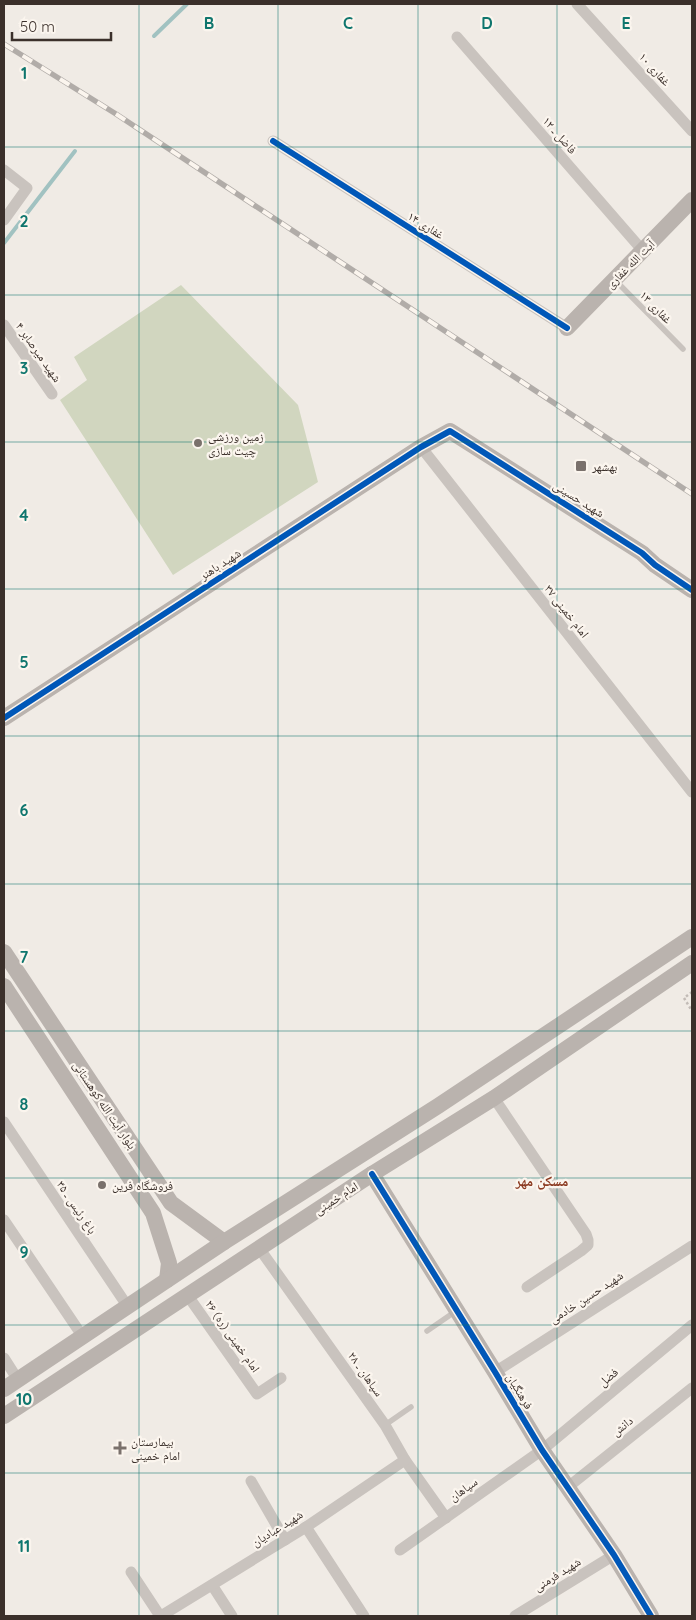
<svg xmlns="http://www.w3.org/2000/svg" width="696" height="1620" font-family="Quicksand,'Noto Naskh Arabic',sans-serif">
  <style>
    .green { fill: #d1d6bf }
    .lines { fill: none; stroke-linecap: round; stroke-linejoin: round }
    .stream { stroke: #a1c2c1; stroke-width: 4 }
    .path { stroke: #c2bbb6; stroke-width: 2.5; stroke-dasharray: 2.5 2.5; stroke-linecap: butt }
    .lane { stroke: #c9c3be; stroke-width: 5.5 }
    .street { stroke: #c9c3be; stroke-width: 11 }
    .secondary { stroke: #bab3ae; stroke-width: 16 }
    .rail-casing { stroke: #b1aca8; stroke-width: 5.5 }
    .rail { stroke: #fbf5ee; stroke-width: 4; stroke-dasharray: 11; stroke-linecap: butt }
    .cycleway-casing { stroke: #fbf5ee; stroke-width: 9 }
    .cycleway { stroke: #0057b8; stroke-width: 6 }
    .grid { fill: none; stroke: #0f766e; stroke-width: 1; stroke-opacity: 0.55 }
    .poi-dot { fill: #7a716c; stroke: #fbf5ee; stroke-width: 2 }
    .labels { text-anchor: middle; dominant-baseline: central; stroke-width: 4.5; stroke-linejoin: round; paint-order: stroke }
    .street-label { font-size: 12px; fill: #3b302b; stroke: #fbf5ee }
    .poi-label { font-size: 12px; fill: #3b302b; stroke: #fbf5ee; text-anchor: start }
    .neighbourhood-label { font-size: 14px; font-weight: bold; fill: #8c3b22; stroke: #fbf5ee }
    .grid-label { font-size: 16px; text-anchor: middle; font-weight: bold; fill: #0f766e; stroke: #fbf5ee; stroke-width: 4.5; stroke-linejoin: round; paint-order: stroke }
  </style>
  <rect width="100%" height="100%" fill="#f0ebe5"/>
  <!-- green -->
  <polygon class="green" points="181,285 298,405 318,482 173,575 60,400 87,380 74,357"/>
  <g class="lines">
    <!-- stream -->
    <g class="stream">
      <polyline points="154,36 187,4"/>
      <polyline points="4,243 75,151"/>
    </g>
    <!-- path -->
    <polyline class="path" points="692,992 684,998 692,1011"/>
    <!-- lane -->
    <g class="lane">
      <polyline points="616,281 683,349"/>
      <polyline points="427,1331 456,1311"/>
      <polyline points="385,1425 411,1407"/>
    </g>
    <!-- street -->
    <g class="street">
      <polyline points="577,4 692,131"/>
      <polyline points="457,37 643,251"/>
      <polyline points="273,141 567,328"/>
      <polyline points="4,170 27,188 4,220"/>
      <polyline points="4,325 52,394"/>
      <polyline points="421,447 692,792"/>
      <polyline points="494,1098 586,1234 588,1240 588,1245 581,1251 527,1287"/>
      <polyline points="4,1122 128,1307"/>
      <polyline points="4,1220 83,1337"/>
      <polyline points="259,1248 385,1425 405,1460 446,1518"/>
      <polyline points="188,1296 257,1394 281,1378"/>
      <polyline points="4,1358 18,1380"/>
      <polyline points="495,1372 692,1246"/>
      <polyline points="251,1481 285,1540"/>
      <polyline points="568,1487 692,1388"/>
      <polyline points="306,1527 364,1616"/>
      <polyline points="400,1550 542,1450 692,1325"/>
      <polyline points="131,1572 160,1616"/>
      <polyline points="212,1585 232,1616"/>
      <polyline points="161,1616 306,1527 405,1460"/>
      <polyline points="515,1616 614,1555"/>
    </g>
    <!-- secondary -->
    <g class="secondary">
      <polyline points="567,328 692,200"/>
      <polyline points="4,718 421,447 450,431 642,553 655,565 692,590"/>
      <polyline points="4,952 171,1203 224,1242"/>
      <polyline points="4,986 153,1213 169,1263 167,1280"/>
      <polyline points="372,1174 495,1372 542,1450 614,1555 651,1616"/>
      <polyline points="4,1389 224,1242 438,1106 692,937"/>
      <polyline points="4,1416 372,1174 494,1098 692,963"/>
    </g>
    <!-- rail casing -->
    <g class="rail-casing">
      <polyline id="rail" points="4,44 116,114 692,494"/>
    </g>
    <!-- rail -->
    <use href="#rail" class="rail"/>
    <!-- cycleway casing -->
    <g class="cycleway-casing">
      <g id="cycleway">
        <polyline points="273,141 567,328"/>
        <polyline points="4,718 421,447 450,431 642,553 655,565 692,590"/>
        <polyline points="372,1174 495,1372 542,1450 614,1555 651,1616"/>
      </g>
    </g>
    <!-- cycleway -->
    <use href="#cycleway" class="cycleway"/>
  </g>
  <!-- grid -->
  <path class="grid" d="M139,4V1616M278,4V1616M418,4V1616M557,4V1616M4,147H692M4,295H692M4,442H692M4,589H692M4,736H692M4,884H692M4,1031H692M4,1178H692M4,1325H692M4,1473H692"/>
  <!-- markers -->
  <g class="poi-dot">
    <circle cx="198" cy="443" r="5"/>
    <rect x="575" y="460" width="12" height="12" rx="2.5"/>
    <circle cx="102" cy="1185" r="5"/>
    <path d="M117.5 1440.5h5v5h5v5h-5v5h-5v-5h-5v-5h5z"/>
  </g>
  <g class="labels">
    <!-- street labels -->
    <g class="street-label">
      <text transform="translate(655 69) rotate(48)">غفاری ۱۰</text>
      <text transform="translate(560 135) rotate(49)">فاضل ـ ۱۲</text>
      <text transform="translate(426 225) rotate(32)">غفاری ۱۴</text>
      <text transform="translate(630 264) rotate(-45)">آیت الله غفاری</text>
      <text transform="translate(656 307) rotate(46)">غفاری ۱۳</text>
      <text transform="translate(39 352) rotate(55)">شهید میرصابر ۴</text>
      <text transform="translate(579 499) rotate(32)">شهید حسینی</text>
      <text transform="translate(220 564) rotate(-33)">شهید باهنر</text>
      <text transform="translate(567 611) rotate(52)">امام خمینی ۳۷</text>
      <text transform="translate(105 1105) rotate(56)">بلوار آیت الله کوهستانی</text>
      <text transform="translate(336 1198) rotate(-33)">امام خمینی</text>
      <text transform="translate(77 1207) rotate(56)">باغ رئیس ـ ۳۵</text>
      <text transform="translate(586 1297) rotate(-33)">شهید حسین خادمی</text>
      <text transform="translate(233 1336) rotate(55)">امام خمینی (ره) ۲۶</text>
      <text transform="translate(366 1374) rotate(55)">سپاهان ـ ۲۸</text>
      <text transform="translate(608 1377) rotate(-40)">فضل</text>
      <text transform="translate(520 1391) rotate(59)">فرهنگیان</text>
      <text transform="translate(622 1426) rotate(-39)">دانش</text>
      <text transform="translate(463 1489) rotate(-35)">سپاهان</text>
      <text transform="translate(277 1528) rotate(-32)">شهید عبادیان</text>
      <text transform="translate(557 1574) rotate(-32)">شهید فرمنی</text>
    </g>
    <!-- poi labels -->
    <g class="poi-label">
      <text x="208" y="436">زمین ورزشی<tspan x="208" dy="14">چیت سازی</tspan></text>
      <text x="592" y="466">بهشهر</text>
      <text x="112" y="1185">فروشگاه فرین</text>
      <text x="131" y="1441">بیمارستان<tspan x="131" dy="14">امام خمینی</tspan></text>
    </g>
    <!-- neighbourhood labels -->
    <g class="neighbourhood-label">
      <text x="542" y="1181">مسکن مهر</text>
    </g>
  </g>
  <g class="grid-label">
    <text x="209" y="29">B</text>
    <text x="348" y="29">C</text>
    <text x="487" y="29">D</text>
    <text x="626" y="29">E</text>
    <text x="24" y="79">1</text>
    <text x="24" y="227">2</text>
    <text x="24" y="374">3</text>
    <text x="24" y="521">4</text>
    <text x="24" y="668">5</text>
    <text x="24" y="816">6</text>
    <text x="24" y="963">7</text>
    <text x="24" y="1110">8</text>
    <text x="24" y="1258">9</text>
    <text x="24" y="1405">10</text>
    <text x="24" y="1552">11</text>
  </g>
  <!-- border -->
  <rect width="696" height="1620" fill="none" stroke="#3b302b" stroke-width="10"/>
  <!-- scale -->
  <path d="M12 32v8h99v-8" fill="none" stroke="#3b302b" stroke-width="2.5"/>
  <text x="20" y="32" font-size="15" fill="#3b302b" stroke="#fbf5ee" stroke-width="4" paint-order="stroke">50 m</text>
</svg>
